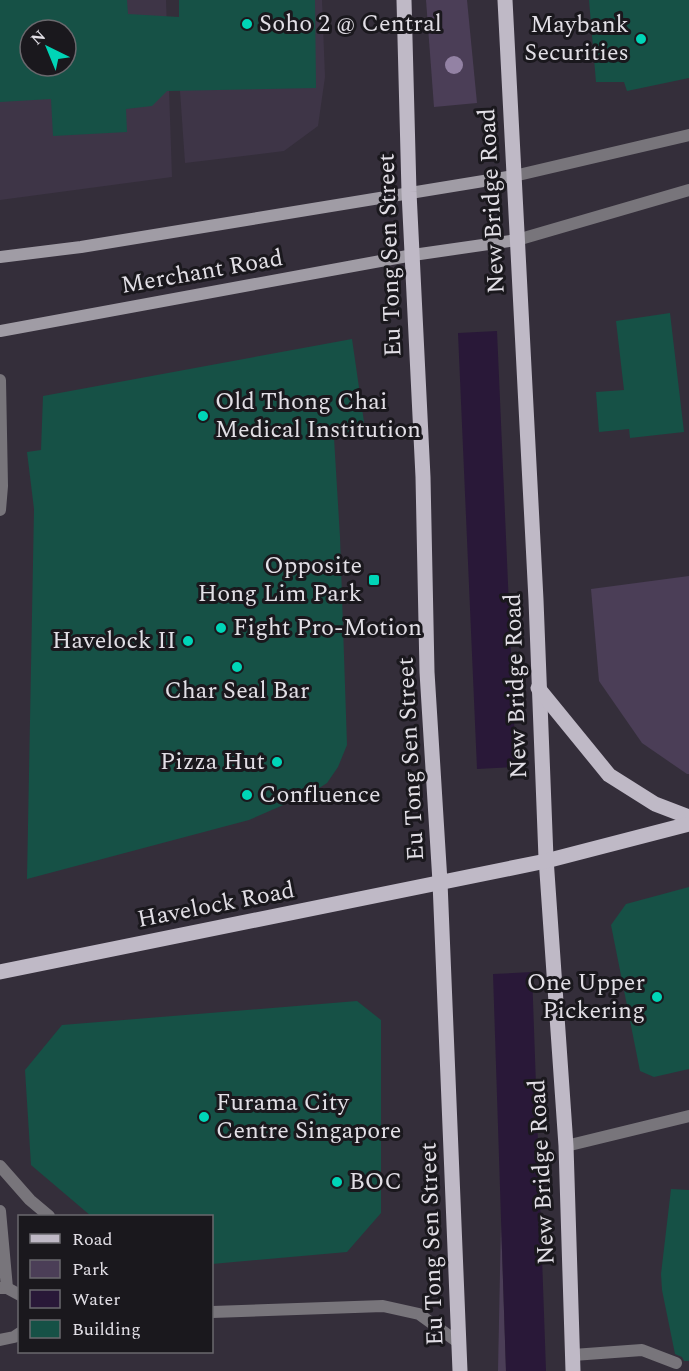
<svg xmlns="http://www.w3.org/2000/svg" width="689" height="1371" font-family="Spectral,serif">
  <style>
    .built { fill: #3e3547; fill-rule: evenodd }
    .green { fill: #4b3e57 }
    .water { fill: #291838 }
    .building { fill: #165146; fill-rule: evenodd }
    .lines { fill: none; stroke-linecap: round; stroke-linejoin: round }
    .service { stroke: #78757b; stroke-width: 12 }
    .minor { stroke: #78757b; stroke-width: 12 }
    .tertiary { stroke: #78757b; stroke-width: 12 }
    .secondary { stroke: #a09ca5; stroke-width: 12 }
    .primary { stroke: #bfb9c6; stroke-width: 15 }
    .tree { fill: #9382a4 }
    .poi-dot { fill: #00d5b7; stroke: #1a181d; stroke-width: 2 }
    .labels { text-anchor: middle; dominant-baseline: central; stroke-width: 6; stroke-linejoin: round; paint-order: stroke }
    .poi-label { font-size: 24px; fill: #e2dfe6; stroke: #1a181d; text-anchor: start }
    .street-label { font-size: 24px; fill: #e2dfe6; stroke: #1a181d }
  </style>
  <rect width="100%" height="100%" fill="#342e3a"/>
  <!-- built -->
  <g class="built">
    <path d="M0,0H166L172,177L0,200ZM30,30H66V66H30Z"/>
    <polygon points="179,0 322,0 325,77 318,126 284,151 185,163 180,91"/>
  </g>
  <!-- green -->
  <g class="green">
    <polygon points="426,0 467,0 477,103 434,107"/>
    <polygon points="689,576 689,774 687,774 642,743 599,681 591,589"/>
    <polygon points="501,1222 506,1371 498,1371"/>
  </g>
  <!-- water -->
  <g class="water">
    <polygon points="497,331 516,767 477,769 458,333"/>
    <polygon points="532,972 546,1371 506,1371 493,974"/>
  </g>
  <!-- building -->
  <g class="building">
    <path d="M0,0H127L128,14L179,17V0H315L316,88L167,91L152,106L126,109L127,132L53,136L51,99L0,102ZM30,30H66V66H30Z"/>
    <polygon points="589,0 689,0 689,78 627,91 624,82 596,82"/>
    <polygon points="670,313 684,432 630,438 629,429 599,432 596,392 624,390 616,321"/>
    <polygon points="352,339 365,429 334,438 340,537 347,745 338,767 327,783 313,792 249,820 27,879 34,509 27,452 41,450 43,396"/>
    <polygon points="689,887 689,1069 654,1077 640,1071 611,925 626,904"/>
    <polygon points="357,1001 381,1020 381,1213 347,1252 212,1264 212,1216 91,1216 31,1165 25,1070 62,1025"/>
    <polygon points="671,1189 689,1190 689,1361 684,1361 682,1357 675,1354 662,1290 661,1274"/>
  </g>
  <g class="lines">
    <!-- service -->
    <g class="service">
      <polyline points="0,1166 30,1200 49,1216"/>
      <polyline points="0,1288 7,1288 20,1295"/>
      <polyline points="0,1340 14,1337 20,1333"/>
      <polyline points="573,1355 642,1350 676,1363"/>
    </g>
    <!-- minor -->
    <g class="minor">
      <polyline points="0,380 2,486 0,510"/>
      <polyline points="566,1146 689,1116"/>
      <polyline points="0,1211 7,1288"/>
      <polyline points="212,1312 383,1306 419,1314 459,1343"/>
    </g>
    <!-- tertiary -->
    <g class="tertiary">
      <polyline points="514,176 689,135"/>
      <polyline points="517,240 689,190"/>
    </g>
    <!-- secondary -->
    <g class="secondary">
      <polyline points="0,257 81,247 514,176"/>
      <polyline points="0,331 413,255 517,240"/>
    </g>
    <!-- primary -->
    <g class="primary">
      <polyline points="404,0 409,192 423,477 427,672 440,882 460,1371"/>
      <polyline points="505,0 536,600 546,858 566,1146 573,1371"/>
      <polyline points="538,688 609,775 655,804 689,817"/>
      <polyline points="0,972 546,861 689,824"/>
    </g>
  </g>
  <!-- trees -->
  <circle class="tree" cx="454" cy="65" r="9"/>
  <!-- markers -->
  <g class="poi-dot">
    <circle cx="247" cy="24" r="6"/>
    <circle cx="641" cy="39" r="6"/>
    <circle cx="203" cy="416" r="6"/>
    <rect x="368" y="574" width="12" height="12" rx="3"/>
    <circle cx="221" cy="628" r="6"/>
    <circle cx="188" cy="641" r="6"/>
    <circle cx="237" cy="667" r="6"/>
    <circle cx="277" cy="762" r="6"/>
    <circle cx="247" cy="795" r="6"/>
    <circle cx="657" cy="997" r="6"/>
    <circle cx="204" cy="1117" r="6"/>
    <circle cx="337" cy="1182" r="6"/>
  </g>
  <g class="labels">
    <!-- poi labels -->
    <g class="poi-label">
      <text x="259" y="24">Soho 2 @ Central</text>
      <text x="629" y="25" text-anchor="end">Maybank<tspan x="629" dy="28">Securities</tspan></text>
      <text x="215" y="402">Old Thong Chai<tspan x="215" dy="28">Medical Institution</tspan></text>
      <text x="362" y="566" text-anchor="end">Opposite<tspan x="362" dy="28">Hong Lim Park</tspan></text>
      <text x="233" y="628">Fight Pro-Motion</text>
      <text x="176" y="641" text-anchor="end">Havelock II</text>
      <text x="237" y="691" text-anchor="middle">Char Seal Bar</text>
      <text x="265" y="762" text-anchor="end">Pizza Hut</text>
      <text x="259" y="795">Confluence</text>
      <text x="645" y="983" text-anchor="end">One Upper<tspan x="645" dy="28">Pickering</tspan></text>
      <text x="216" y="1103">Furama City<tspan x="216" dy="28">Centre Singapore</tspan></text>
      <text x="349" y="1182">BOC</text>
    </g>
    <!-- street labels -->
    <g class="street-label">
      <text transform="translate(492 201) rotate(-93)">New Bridge Road</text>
      <text transform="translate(390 255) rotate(-92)">Eu Tong Sen Street</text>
      <text transform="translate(202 272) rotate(-10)">Merchant Road</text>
      <text transform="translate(516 686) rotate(-92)">New Bridge Road</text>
      <text transform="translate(411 759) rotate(-93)">Eu Tong Sen Street</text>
      <text transform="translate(216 905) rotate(-11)">Havelock Road</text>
      <text transform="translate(542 1172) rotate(-93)">New Bridge Road</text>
      <text transform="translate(432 1244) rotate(-92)">Eu Tong Sen Street</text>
    </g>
  </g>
  <!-- legend -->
  <rect x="18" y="1215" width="195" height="138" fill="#1a181d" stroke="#6a686d" stroke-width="1.5"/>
  <rect x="30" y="1234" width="30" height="9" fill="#bfb9c6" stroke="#6a686d" stroke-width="1.5"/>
  <text x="72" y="1245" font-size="18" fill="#e2dfe6">Road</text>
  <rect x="30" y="1260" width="30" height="18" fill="#4b3e57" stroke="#6a686d" stroke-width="1.5"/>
  <text x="72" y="1275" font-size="18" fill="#e2dfe6">Park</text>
  <rect x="30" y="1290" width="30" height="18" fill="#291838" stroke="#6a686d" stroke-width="1.5"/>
  <text x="72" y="1305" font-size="18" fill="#e2dfe6">Water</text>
  <rect x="30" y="1320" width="30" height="18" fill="#165146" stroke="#6a686d" stroke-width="1.5"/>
  <text x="72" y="1335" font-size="18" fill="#e2dfe6">Building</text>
  <!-- north arrow -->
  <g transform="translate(48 48) rotate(317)"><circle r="28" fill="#1a181d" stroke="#6a686d" stroke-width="1.5"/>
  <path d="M0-4.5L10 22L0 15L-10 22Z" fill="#00d5b7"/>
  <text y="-9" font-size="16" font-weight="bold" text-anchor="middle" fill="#e2dfe6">N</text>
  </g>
</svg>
